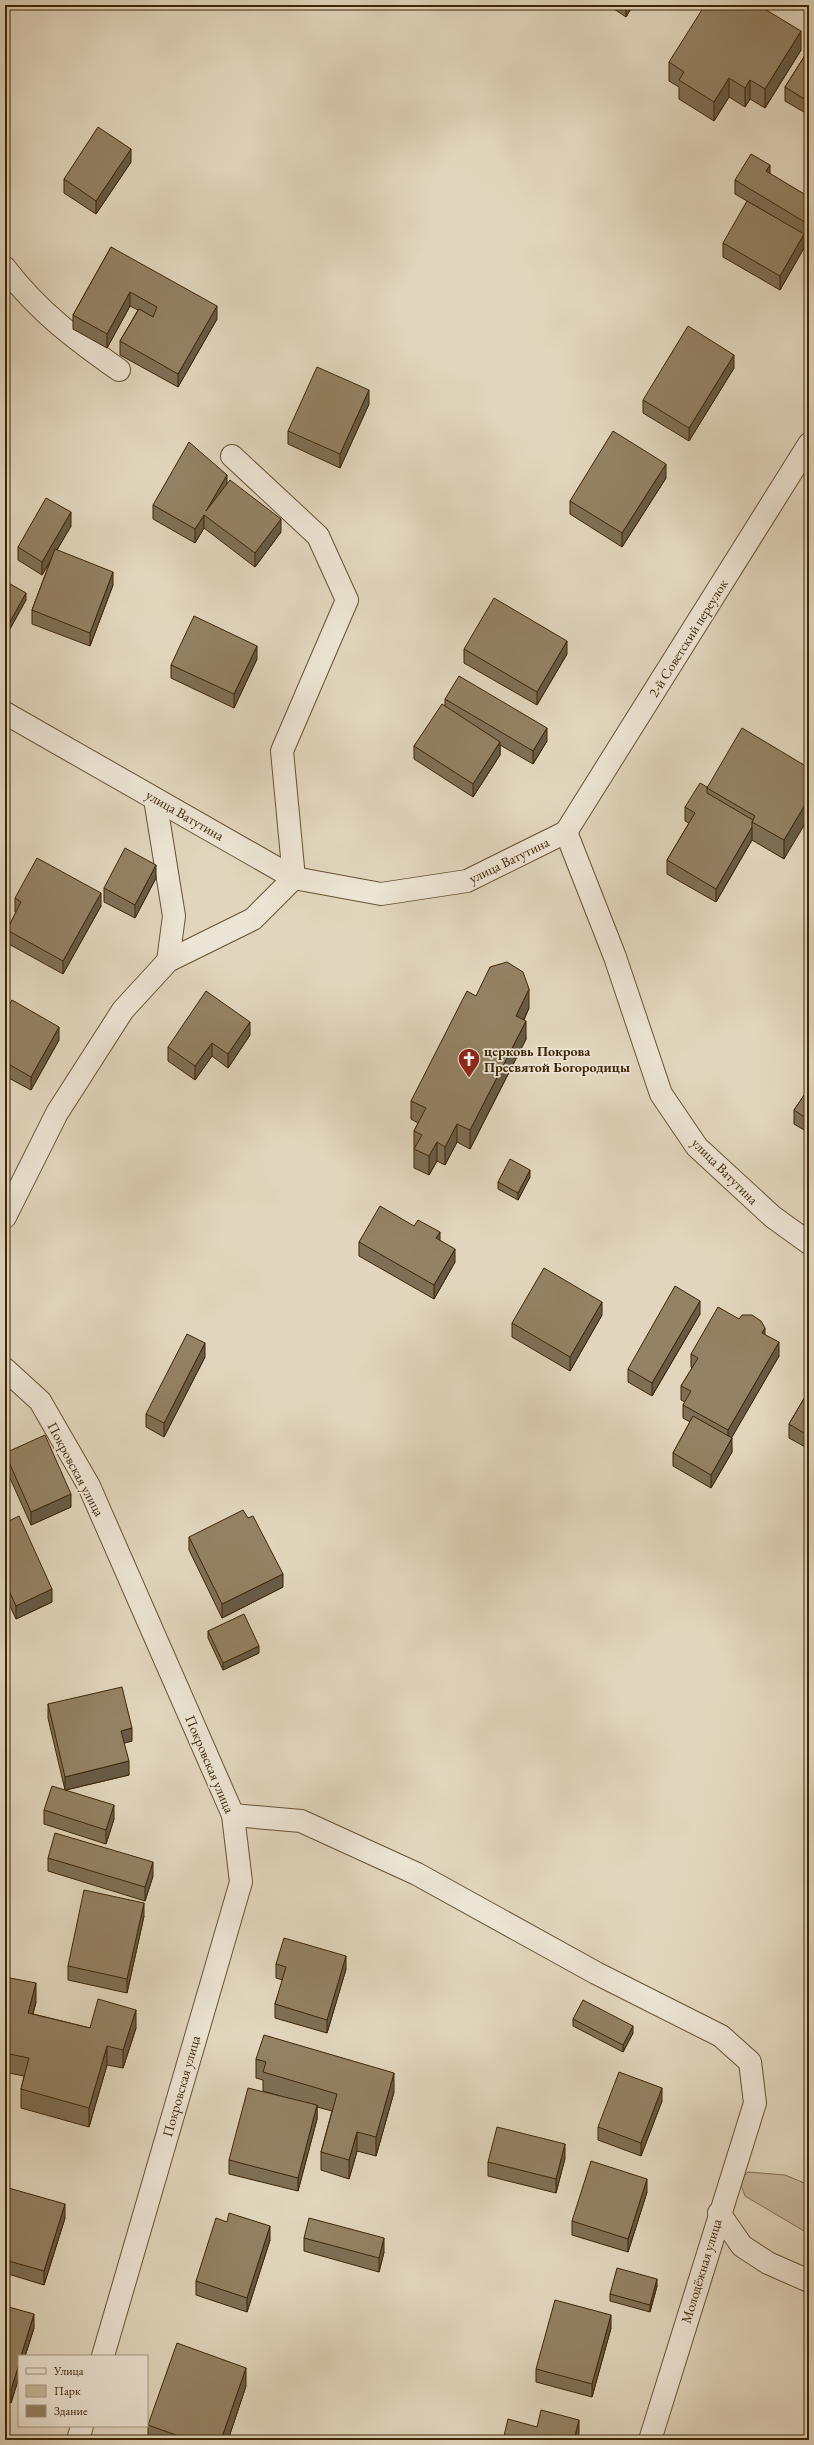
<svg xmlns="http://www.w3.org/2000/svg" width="814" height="2445" font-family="'EB Garamond',serif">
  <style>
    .green { fill: #c5b89e; stroke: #826f51 }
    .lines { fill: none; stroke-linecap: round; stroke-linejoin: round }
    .minor-casing { stroke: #675232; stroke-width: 24 }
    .minor { stroke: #ece4d4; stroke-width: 22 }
    .wall { fill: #7e7056; stroke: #3e2604 }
    .shaded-wall { fill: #675b46; stroke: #3e2604 }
    .building { fill: #938264; stroke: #3e2604 }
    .labels { text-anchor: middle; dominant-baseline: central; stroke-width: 3.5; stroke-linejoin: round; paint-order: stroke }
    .street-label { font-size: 14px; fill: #3e2604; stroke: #ece4d4 }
    .poi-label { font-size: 14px; font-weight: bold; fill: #3e2604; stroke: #ece4d4; text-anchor: start }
  </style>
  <rect width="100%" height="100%" fill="#e1d6bd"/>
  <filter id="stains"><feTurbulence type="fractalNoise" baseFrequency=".005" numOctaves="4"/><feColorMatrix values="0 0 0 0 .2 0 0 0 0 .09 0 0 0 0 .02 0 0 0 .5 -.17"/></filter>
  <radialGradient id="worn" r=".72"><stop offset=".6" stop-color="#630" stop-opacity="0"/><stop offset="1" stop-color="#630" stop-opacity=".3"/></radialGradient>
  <!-- green -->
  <polygon class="green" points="748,2172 785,2175 809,2185 809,2234 745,2196 739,2180"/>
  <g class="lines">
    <!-- minor casing -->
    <g class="minor-casing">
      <g id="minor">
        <path d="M5,268C39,312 75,339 119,370"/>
        <polyline points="5,713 294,878 381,894 467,881 566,832 615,957 661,1094 697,1147 773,1217 809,1243"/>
        <polyline points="155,799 174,916 168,961"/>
        <polyline points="566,832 809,444"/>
        <polyline points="5,1217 57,1113 123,1010 168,961 253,919 294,878 282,751 347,600 318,536 232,456"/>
        <polyline points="5,1369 40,1401 89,1486 233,1815 241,1882 103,2356"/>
        <polyline points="233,1815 301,1821 417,1874 596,1973 721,2036 750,2062 755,2103 650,2440"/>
        <polyline points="719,2213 742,2246 768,2263 809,2281"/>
        <polyline points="78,2440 82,2426"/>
      </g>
    </g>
    <!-- minor -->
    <use href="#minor" class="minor"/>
  </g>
  <!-- wall -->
  <g class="wall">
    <polygon points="608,5 633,5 626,17"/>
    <polygon points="809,49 809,115 785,101 785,87"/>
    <polygon points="801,50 765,108 750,99 745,107 729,97 714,121 679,99 679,87 669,81 669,62"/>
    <polygon points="131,162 96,214 64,193 64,179"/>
    <polygon points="770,174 809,197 809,236 808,238 804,235 804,248 780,290 723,257 723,243 776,218 735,194 735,180"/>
    <polygon points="111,247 217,319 178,387 120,355 120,341 138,310 130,306 107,348 73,329 73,315"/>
    <polygon points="734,368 689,441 643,413 643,400"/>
    <polygon points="369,404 340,468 288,444 288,431"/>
    <polygon points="666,478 622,547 570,514 570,501"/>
    <polygon points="227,484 281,532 255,567 204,528 195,543 153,519 153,505"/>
    <polygon points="71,526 57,550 113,585 90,646 32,624 32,610 50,562 42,575 18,560 18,547"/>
    <polygon points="5,581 26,600 6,636 5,635"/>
    <polygon points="809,645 809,668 805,665 805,652"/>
    <polygon points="464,649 567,654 537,705 464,663"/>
    <polygon points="257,659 234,708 171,678 171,665"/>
    <polygon points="445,699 547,741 533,764 500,745 500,755 473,797 414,759 414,746 445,706"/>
    <polygon points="809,768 784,859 752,840 716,902 667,874 667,860 689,823 685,821 685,807 707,787"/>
    <polygon points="156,878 135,918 104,902 104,888"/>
    <polygon points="15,898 101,906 63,974 7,943 7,930 16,912 15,912"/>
    <polygon points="529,1008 524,1020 526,1039 470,1149 457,1142 445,1165 437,1161 429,1175 414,1168 414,1131 418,1123 411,1119 411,1101"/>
    <polygon points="5,1012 59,1040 31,1090 5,1076"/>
    <polygon points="250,1035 228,1068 212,1056 195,1080 168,1061 168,1047"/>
    <polygon points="809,1088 809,1133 794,1124 794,1110"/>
    <polygon points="530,1177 518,1200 498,1189 498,1182"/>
    <polygon points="414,1226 440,1240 455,1262 434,1299 359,1256 359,1242"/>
    <polygon points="700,1314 652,1396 628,1382 628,1369"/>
    <polygon points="602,1315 570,1371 512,1337 512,1323"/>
    <polygon points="739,1319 765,1335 779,1356 731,1438 732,1452 711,1488 673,1466 673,1453 690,1422 683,1418 683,1405 685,1402 681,1400 681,1386 692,1368 691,1367 691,1354"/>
    <polygon points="205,1357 164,1437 146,1427 146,1414"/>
    <polygon points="809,1390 809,1449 789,1438 789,1424"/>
    <polygon points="5,1453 71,1507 31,1525 5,1467"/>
    <polygon points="5,1523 52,1602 16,1619 5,1595"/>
    <polygon points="189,1537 283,1587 222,1618 189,1550"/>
    <polygon points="208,1631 259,1653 223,1670 208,1638"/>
    <polygon points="48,1704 132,1741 124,1743 129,1775 66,1790 114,1819 106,1844 44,1824 44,1810 65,1790 48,1718"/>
    <polygon points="48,1858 153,1876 145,1901 48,1871"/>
    <polygon points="144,1916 127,1993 68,1980 68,1966"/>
    <polygon points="276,1964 346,1969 327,2033 275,2018 275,2004 283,1980 276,1978"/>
    <polygon points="5,1977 36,2002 33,2014 90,2028 136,2028 123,2068 107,2065 89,2127 21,2108 21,2089 24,2076 9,2073 5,2087"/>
    <polygon points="573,2019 633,2033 623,2052 573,2026"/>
    <polygon points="256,2059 394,2092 376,2156 357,2151 349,2179 321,2170 321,2152 332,2111 317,2107 317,2119 298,2191 229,2174 229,2160 280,2096 263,2091 263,2080 256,2078"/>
    <polygon points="662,2101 641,2156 598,2140 598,2127"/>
    <polygon points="565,2158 556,2193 488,2176 488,2162"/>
    <polygon points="5,2187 65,2218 44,2285 5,2273"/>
    <polygon points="647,2192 628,2252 572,2235 572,2221"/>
    <polygon points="304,2238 384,2252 379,2272 304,2251"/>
    <polygon points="270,2240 247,2312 196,2295 196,2281"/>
    <polygon points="657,2286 650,2312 610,2301 610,2294"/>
    <polygon points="5,2306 34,2328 25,2356 19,2356 19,2377 11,2403 5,2401"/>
    <polygon points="611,2328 592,2397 536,2382 536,2369"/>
    <polygon points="246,2386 228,2440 148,2440 148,2425"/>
  </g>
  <!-- shaded-wall -->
  <g class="shaded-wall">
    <polygon points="626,5 633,5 626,17"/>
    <polygon points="801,31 801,50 765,108 765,89"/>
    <polygon points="729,78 729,97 714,121 714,102"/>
    <polygon points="750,80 750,99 745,107 745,88"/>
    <polygon points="131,149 131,162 96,214 96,201"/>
    <polygon points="770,165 770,179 766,171"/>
    <polygon points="809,223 809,236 808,238 808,224"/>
    <polygon points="804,234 804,248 780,290 780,276"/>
    <polygon points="130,292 130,306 107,348 107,334"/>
    <polygon points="217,306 217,319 178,387 178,374"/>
    <polygon points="734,355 734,368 689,441 689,428"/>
    <polygon points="369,390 369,404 340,468 340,454"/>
    <polygon points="666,464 666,478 622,547 622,533"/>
    <polygon points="227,475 227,488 206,511"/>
    <polygon points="71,512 71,526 42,575 42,562"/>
    <polygon points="204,515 204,528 195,543 195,529"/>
    <polygon points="281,519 281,532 255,567 255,553"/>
    <polygon points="113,572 113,585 90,646 90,633"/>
    <polygon points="26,593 26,600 6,636 6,629"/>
    <polygon points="567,641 567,654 537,705 537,692"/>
    <polygon points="257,646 257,659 234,708 234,694"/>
    <polygon points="547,728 547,741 533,764 533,751"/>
    <polygon points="500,742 500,755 473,797 473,784"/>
    <polygon points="809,798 809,817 784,859 784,840"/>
    <polygon points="752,827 752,840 716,902 716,889"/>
    <polygon points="156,865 156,878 135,918 135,905"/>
    <polygon points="101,893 101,906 63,974 63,961"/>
    <polygon points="529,989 529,1008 516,1035 516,1016"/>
    <polygon points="526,1021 526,1039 470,1149 470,1130"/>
    <polygon points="250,1022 250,1035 228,1068 228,1054"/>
    <polygon points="59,1027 59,1040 31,1090 31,1077"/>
    <polygon points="212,1043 212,1056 195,1080 195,1066"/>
    <polygon points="457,1124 457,1142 445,1165 445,1147"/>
    <polygon points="437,1142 437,1161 429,1175 429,1156"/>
    <polygon points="530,1170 530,1177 518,1200 518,1193"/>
    <polygon points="440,1232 440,1246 436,1238"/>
    <polygon points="455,1249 455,1262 434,1299 434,1285"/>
    <polygon points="700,1301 700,1314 652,1396 652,1383"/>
    <polygon points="602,1302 602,1315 570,1371 570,1357"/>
    <polygon points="765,1328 765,1342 762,1333"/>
    <polygon points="779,1342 779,1356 728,1444 728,1430"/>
    <polygon points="205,1343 205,1357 164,1437 164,1423"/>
    <polygon points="732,1438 732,1452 711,1488 711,1475"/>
    <polygon points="71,1494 71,1507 31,1525 31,1512"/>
    <polygon points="283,1574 283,1587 222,1618 222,1604"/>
    <polygon points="52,1589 52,1602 16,1619 16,1606"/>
    <polygon points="259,1646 259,1653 223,1670 223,1663"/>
    <polygon points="132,1728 132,1741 121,1744 121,1731"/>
    <polygon points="129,1761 129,1775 65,1790 65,1777"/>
    <polygon points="114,1805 114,1819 106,1844 106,1830"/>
    <polygon points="153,1862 153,1876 145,1901 145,1887"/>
    <polygon points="144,1903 144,1916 127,1993 127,1979"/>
    <polygon points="346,1956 346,1969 327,2033 327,2020"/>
    <polygon points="36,1983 36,2002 28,2031 28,2013"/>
    <polygon points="136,2010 136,2028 123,2068 123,2050"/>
    <polygon points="633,2026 633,2033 623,2052 623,2045"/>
    <polygon points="107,2046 107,2065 89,2127 89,2108"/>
    <polygon points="9,2054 9,2073 5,2087 5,2068"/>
    <polygon points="394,2073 394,2092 376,2156 376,2137"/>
    <polygon points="662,2088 662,2101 641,2156 641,2143"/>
    <polygon points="317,2105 317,2119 298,2191 298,2178"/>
    <polygon points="357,2132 357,2151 349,2179 349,2160"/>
    <polygon points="565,2144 565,2158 556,2193 556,2179"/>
    <polygon points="647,2179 647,2192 628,2252 628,2239"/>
    <polygon points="65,2204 65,2218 44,2285 44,2271"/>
    <polygon points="270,2226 270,2240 247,2312 247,2298"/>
    <polygon points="384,2238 384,2252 379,2272 379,2258"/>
    <polygon points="657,2279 657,2286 650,2312 650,2305"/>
    <polygon points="34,2314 34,2328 25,2356 21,2356"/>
    <polygon points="611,2315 611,2328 592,2397 592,2384"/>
    <polygon points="19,2364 19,2377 11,2403 11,2390"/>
    <polygon points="246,2368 246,2386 228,2440 221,2440"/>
    <polygon points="579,2420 579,2433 577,2440 574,2440"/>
  </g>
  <!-- building -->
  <g class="building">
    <polygon points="705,5 758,5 801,31 765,89 750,80 745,88 729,78 714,102 679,80 684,72 669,62"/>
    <polygon points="809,49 809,102 785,87"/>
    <polygon points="98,127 131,149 96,201 64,179"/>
    <polygon points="751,154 770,165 766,171 809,197 809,223 808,224 735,180"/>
    <polygon points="747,201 804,234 780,276 723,243"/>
    <polygon points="111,247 217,306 178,374 120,341 139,309 153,317 157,307 130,292 107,334 73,315"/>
    <polygon points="688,326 734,355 689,428 643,400"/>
    <polygon points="317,367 369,390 340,454 288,431"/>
    <polygon points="613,431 666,464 622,533 570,501"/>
    <polygon points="189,442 227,475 206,511 230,480 281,519 255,553 204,515 195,529 153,505"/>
    <polygon points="46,498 71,512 42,562 18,547"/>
    <polygon points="55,549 113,572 90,633 32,610"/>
    <polygon points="5,581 26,593 6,629 5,628"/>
    <polygon points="494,598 567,641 537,692 464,649"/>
    <polygon points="194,616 257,646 234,694 171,665"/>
    <polygon points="809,645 809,654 805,652"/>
    <polygon points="459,676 547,728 533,751 445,699"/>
    <polygon points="442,704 500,742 473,784 414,746"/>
    <polygon points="742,728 809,768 809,798 784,840 752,822 755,816 707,788"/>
    <polygon points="700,783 707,787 707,793 753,820 752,822 752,827 716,889 667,860 695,813 685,807"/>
    <polygon points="125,848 156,865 135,905 104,888"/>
    <polygon points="37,858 101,893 63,961 7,930 21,902 15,898"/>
    <polygon points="507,962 523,972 529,989 516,1016 526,1021 470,1130 457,1124 445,1147 437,1142 429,1156 414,1149 422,1135 414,1131 426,1108 411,1101 467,991 476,996 490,967"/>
    <polygon points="206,991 250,1022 228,1054 212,1043 195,1066 168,1047"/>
    <polygon points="12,1000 59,1027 31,1077 5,1062 5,1012"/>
    <polygon points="809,1088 809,1120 794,1110"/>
    <polygon points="510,1159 530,1170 518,1193 498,1182"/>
    <polygon points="380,1206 414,1226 418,1220 440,1232 436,1238 455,1249 434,1285 359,1242"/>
    <polygon points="544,1268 602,1302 570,1357 512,1323"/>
    <polygon points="675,1286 700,1301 652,1383 628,1369"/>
    <polygon points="718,1307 739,1319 742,1315 752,1315 761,1321 765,1328 762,1333 779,1342 728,1430 683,1405 691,1391 681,1386 698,1358 691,1354"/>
    <polygon points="187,1334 205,1343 164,1423 146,1414"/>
    <polygon points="809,1390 809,1436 789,1424"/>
    <polygon points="693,1416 732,1438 711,1475 673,1453"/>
    <polygon points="45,1435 71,1494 31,1512 5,1453"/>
    <polygon points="243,1510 248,1518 253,1516 283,1574 222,1604 189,1537"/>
    <polygon points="19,1516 52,1589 16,1606 5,1582 5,1523"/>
    <polygon points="244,1614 259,1646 223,1663 208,1631"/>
    <polygon points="122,1687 132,1728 121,1731 129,1761 65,1777 48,1704"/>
    <polygon points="52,1786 114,1805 106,1830 44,1810"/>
    <polygon points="55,1833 153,1862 145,1887 48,1858"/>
    <polygon points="84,1890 144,1903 127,1979 68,1966"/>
    <polygon points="284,1938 346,1956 327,2020 275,2004 286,1967 276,1964"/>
    <polygon points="5,1977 36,1983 28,2013 90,2028 98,1999 136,2010 123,2050 107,2046 89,2108 21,2089 29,2058 9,2054 5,2068"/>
    <polygon points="583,2000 633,2026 623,2045 573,2019"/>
    <polygon points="264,2035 394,2073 376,2137 357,2132 349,2160 321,2152 337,2094 263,2072 266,2062 256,2059"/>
    <polygon points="619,2072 662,2088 641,2143 598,2127"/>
    <polygon points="248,2088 317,2105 298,2178 229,2160"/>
    <polygon points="497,2127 565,2144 556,2179 488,2162"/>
    <polygon points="591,2161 647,2179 628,2239 572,2221"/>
    <polygon points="5,2187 65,2204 44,2271 5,2260 5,2231 8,2221 5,2221"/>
    <polygon points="229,2213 270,2226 247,2298 196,2281 216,2218 227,2222"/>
    <polygon points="309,2218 384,2238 379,2258 304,2238"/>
    <polygon points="617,2268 657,2279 650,2305 610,2294"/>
    <polygon points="555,2300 611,2315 592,2384 536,2369"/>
    <polygon points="5,2306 34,2314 21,2356 19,2356 19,2364 11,2390 5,2388"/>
    <polygon points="177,2343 246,2368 221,2440 190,2440 148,2425"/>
    <polygon points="541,2410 579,2420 574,2440 503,2440 508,2419 537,2427"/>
  </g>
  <!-- icons -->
  <defs>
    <g id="church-pin" transform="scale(1.15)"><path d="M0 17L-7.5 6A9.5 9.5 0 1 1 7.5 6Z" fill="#8f2418" stroke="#ece4d4"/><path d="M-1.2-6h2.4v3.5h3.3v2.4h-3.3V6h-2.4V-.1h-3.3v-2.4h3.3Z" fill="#fff"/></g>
  </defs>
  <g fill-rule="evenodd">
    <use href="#church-pin" x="469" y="1059"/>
  </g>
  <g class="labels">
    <!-- street labels -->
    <g class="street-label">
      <text transform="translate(688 638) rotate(-58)">2-й Советский переулок</text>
      <text transform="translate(185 815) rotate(30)">улица Ватутина</text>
      <text transform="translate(509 860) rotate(-26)">улица Ватутина</text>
      <text transform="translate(725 1171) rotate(45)">улица Ватутина</text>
      <text transform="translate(76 1469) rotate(62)">Покровская улица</text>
      <text transform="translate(210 1764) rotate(67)">Покровская улица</text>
      <text transform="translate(181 2086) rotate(-74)">Покровская улица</text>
      <text transform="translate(701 2271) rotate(-73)">Молодёжная улица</text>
    </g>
    <!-- poi labels -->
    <g class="poi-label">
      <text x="484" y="1051">церковь Покрова<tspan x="484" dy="16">Пресвятой Богородицы</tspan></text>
    </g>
  </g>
  <!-- margin -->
  <rect width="814" height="2445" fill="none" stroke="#e1d6bd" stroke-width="20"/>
  <rect x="6" y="6" width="802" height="2433" fill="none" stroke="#3e2604" stroke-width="2"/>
  <rect x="10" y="10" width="794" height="2425" fill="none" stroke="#3e2604"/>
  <!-- legend -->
  <rect x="18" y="2355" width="130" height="72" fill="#ece4d4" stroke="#a69881"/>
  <rect x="26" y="2368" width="20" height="6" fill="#ece4d4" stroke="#a69881"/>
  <text x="54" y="2375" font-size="12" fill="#3e2604">Улица</text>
  <rect x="26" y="2385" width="20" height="12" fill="#c5b89e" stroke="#a69881"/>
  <text x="54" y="2395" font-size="12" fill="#3e2604">Парк</text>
  <rect x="26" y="2405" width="20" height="12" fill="#938264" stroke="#a69881"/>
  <text x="54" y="2415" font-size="12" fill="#3e2604">Здание</text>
  <rect width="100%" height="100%" filter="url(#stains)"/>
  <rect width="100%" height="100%" fill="url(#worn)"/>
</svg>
